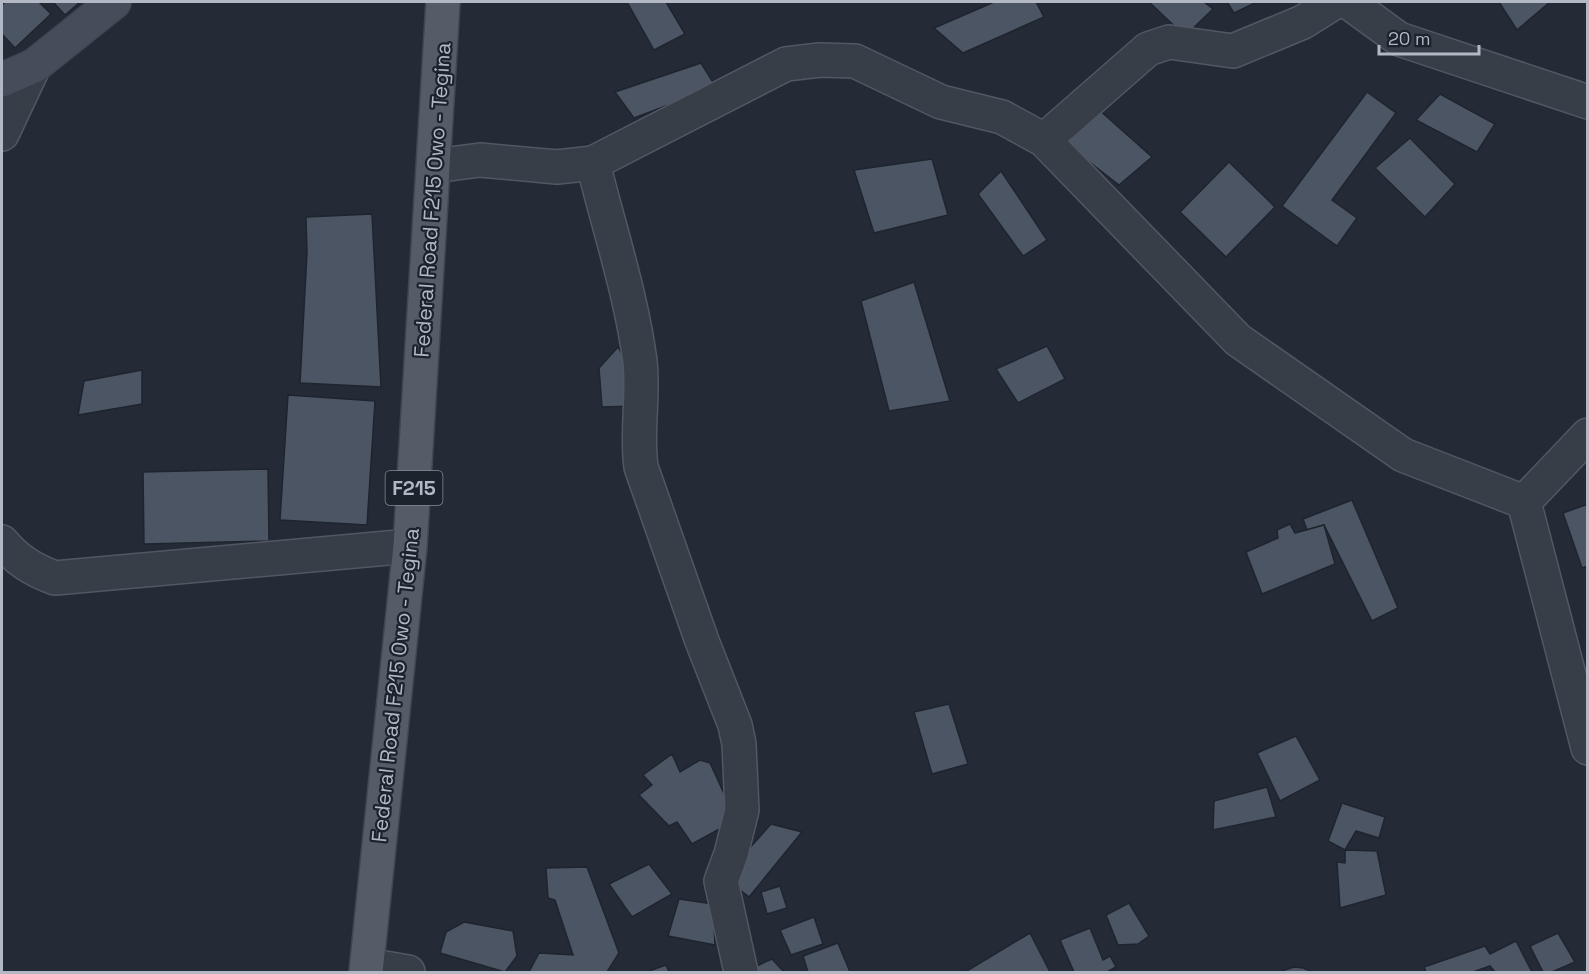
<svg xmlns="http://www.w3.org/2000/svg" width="1589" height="974" font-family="'Space Grotesk',sans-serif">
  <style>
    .building { fill: #4c5563; stroke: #1e252f; stroke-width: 1.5 }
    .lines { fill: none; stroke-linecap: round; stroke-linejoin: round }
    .street-casing { stroke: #525863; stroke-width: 36 }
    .secondary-casing { stroke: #404751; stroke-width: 36 }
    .primary-casing { stroke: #404751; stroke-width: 36 }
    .street { stroke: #373e48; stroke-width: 33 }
    .secondary { stroke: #454d5a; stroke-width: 33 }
    .primary { stroke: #555c68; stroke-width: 33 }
    .labels { text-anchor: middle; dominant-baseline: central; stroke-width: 4.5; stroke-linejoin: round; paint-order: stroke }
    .shield { fill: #1c232d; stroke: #858b97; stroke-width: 1.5 }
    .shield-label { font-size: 20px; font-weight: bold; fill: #b2b8c4 }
    .street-label { font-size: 21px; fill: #b2b8c4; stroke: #1c232d }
  </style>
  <rect width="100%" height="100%" fill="#242b37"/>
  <!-- building -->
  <g class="building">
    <polygon points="5,2 39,2 51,14 15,48 2,34 2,5"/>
    <polygon points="53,2 80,2 65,15"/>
    <polygon points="627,2 666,2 685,34 654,50"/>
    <polygon points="994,2 1036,2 1044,17 963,53 934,28"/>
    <polygon points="1149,2 1204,2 1213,9 1185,36"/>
    <polygon points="1227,2 1257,2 1234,13"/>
    <polygon points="1499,2 1550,2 1517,30"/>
    <polygon points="701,63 716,87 634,118 615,92"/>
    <polygon points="1367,92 1396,113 1332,200 1357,218 1337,246 1282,206"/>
    <polygon points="1440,94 1495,124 1477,152 1416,120"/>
    <polygon points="1097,108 1152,157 1119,185 1061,140"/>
    <polygon points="1410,138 1455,184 1425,217 1375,168"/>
    <polygon points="932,159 948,215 874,233 854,170"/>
    <polygon points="1229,162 1275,207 1226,257 1180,212"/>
    <polygon points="1001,171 1047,240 1023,256 978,194"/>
    <polygon points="372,214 381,387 300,383 307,253 306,217"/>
    <polygon points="914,282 950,401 889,411 861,301"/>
    <polygon points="1047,346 1065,379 1018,403 996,369"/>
    <polygon points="618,347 635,377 636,406 602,407 599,368"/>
    <polygon points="142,370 142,404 78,415 84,381"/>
    <polygon points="288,395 375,401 367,525 280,520"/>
    <polygon points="268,469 269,541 144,544 143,472"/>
    <polygon points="1352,500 1398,608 1372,621 1324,525 1307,530 1303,519"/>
    <polygon points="1588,504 1588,566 1582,568 1563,513"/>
    <polygon points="1290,524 1295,533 1324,525 1335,564 1262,594 1246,552 1278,538 1277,530"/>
    <polygon points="949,704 968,764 932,774 914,712"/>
    <polygon points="1296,736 1320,780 1280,801 1257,753"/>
    <polygon points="672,754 680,772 700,760 710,763 736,820 692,844 677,822 669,826 639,795 652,785 643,775"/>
    <polygon points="1267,787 1276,817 1213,830 1214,801"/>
    <polygon points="1342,803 1385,817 1379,838 1356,831 1345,850 1328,841"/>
    <polygon points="771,824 802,832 749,897 724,877"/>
    <polygon points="1345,850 1377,851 1386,895 1340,908 1337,862 1345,863"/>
    <polygon points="649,864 672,894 632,917 609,884"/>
    <polygon points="587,867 619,953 607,972 529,972 539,953 573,955 555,900 548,898 546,868"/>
    <polygon points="780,886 787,908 767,914 761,892"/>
    <polygon points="679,899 713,904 715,945 668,936"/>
    <polygon points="1129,903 1149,936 1138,944 1118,945 1106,915"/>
    <polygon points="814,917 823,944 791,955 780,930"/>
    <polygon points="464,922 513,931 517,956 505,972 440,953 446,932"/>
    <polygon points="1090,928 1103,960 1110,956 1116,967 1107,972 1074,972 1060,940"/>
    <polygon points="1030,933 1050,972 965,972"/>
    <polygon points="1558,933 1575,962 1552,972 1543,972 1530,946"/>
    <polygon points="1516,941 1532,972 1495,972 1490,966 1473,972 1426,972 1424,967 1485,946 1490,954"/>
    <polygon points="838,943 850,972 808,972 803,956"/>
    <polygon points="772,959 784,972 752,972 750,969"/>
    <polygon points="666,965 669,972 646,972"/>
    <polygon points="1294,967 1303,968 1313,972 1279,972"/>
  </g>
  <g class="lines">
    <!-- street casing -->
    <g class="street-casing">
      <g id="street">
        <polyline points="1348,2 1399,39 1588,102"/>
        <polyline points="2,134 34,66"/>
        <polyline points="1044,140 1148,49 1169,42 1233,51 1303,22 1335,2"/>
        <path d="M593,163C609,228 631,294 640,361C644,397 636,431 641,467L702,641L735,725L739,744L742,810L731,854L721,881L741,972"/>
        <polyline points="434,166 480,160 557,167 593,163 786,64 820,60 855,61 941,102 1002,117 1044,140 1238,340 1403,455 1524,502"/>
        <polyline points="1588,435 1524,502 1588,748"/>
        <path d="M2,542C17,560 33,570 55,578L410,546"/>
        <polyline points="367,965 408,972"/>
      </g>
    </g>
    <!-- secondary casing -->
    <g class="secondary-casing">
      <polyline id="secondary" points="2,80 34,66 114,2"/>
    </g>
    <!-- primary casing -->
    <g class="primary-casing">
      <polyline id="primary" points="366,972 410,546 443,2"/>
    </g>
    <!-- street -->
    <use href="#street" class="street"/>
    <!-- secondary -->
    <use href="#secondary" class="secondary"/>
    <!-- primary -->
    <use href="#primary" class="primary"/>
  </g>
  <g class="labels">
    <!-- shield labels -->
    <rect class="shield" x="385.5" y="471" width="57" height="34" rx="4.5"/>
    <g class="shield-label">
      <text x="414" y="488">F215</text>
    </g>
    <!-- street labels -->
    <g class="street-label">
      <text transform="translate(432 200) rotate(-86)">Federal Road F215 Owo - Tegina</text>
      <text transform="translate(395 685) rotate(-84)">Federal Road F215 Owo - Tegina</text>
    </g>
  </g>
  <!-- border -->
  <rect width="1589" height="974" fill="none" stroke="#b2b8c4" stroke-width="6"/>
  <!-- scale -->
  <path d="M1379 45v9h100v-9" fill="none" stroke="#b2b8c4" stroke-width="3"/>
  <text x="1388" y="45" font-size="18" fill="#b2b8c4" stroke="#1c232d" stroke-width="4.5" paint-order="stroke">20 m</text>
</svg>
